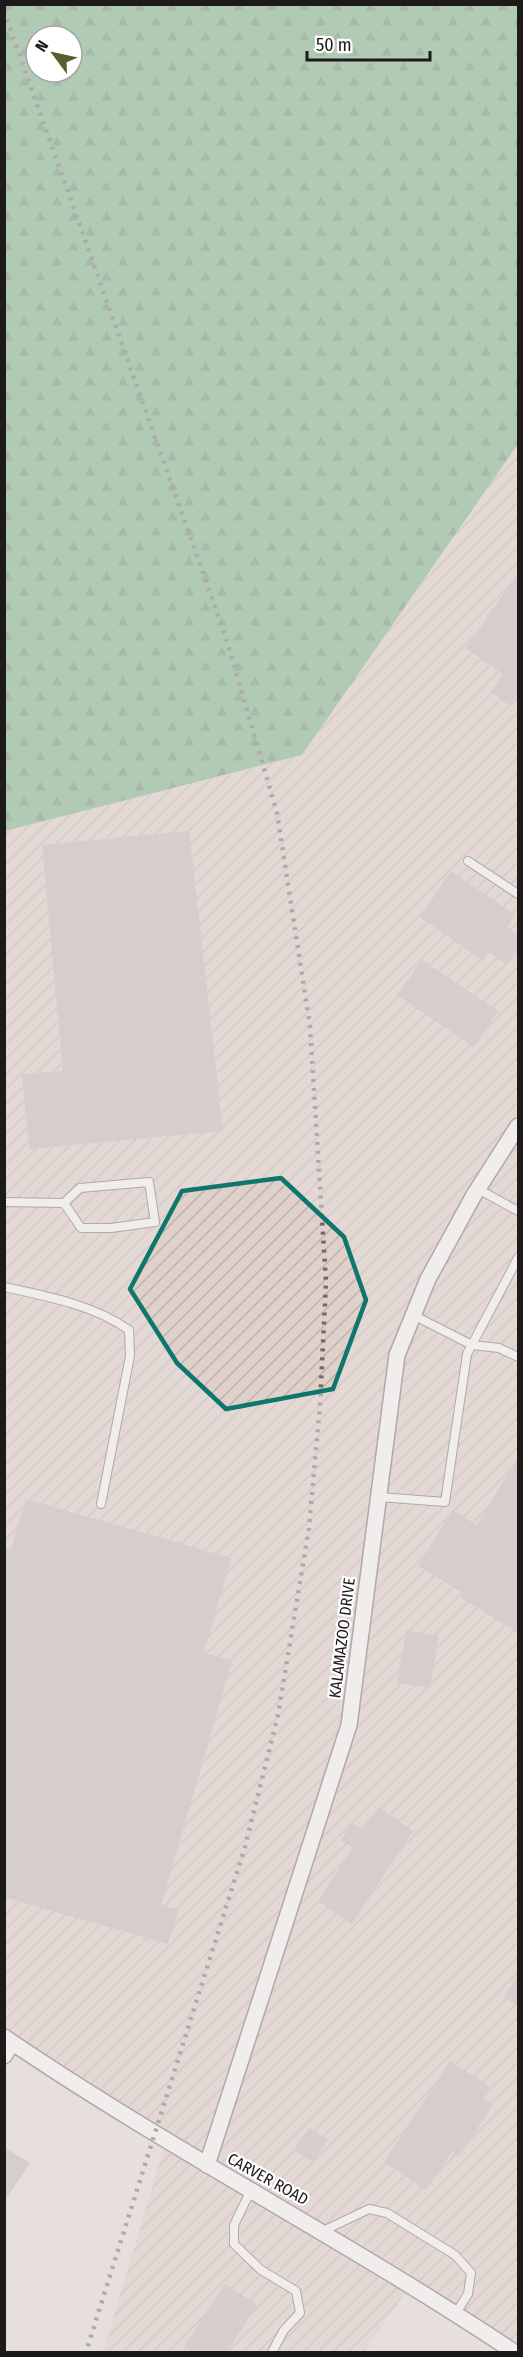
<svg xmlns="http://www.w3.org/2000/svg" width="523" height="2357" font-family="'Fira Sans Condensed',sans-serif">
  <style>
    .industrial { fill: url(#industrial-furrows) }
    .forest { fill: url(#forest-firs); fill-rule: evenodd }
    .building { fill: #c1bab8 }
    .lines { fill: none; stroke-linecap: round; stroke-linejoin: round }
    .service-casing { stroke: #6f6967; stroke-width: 10 }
    .minor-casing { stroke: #6f6967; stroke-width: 18 }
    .service { stroke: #fff; stroke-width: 8 }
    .minor { stroke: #fff; stroke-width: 15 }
    .rail { stroke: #6e6a68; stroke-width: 4.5; stroke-dasharray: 3 6; stroke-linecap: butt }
    .marked { fill: none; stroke: #0f766e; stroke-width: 4.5; stroke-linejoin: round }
    .labels { text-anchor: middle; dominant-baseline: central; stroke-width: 4.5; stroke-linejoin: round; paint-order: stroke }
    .street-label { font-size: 16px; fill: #1d1b1a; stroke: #fff }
  </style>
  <defs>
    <pattern id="industrial-furrows" width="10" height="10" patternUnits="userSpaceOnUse" patternTransform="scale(1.5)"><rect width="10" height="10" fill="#dfd0ca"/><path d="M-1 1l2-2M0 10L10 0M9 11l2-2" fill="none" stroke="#bfb2ad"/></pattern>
    <pattern id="forest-firs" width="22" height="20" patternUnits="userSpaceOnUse" patternTransform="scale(1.5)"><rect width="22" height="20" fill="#71b183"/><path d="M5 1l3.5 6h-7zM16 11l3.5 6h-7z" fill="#5c8f6a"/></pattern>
  </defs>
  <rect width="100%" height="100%" fill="#e6dfdc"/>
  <!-- industrial -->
  <polygon class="industrial" points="518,444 518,2352 409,2287 364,2352 103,2352 168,2135 5,2029 5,831 302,755"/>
  <!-- forest -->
  <path class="forest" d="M5,4L518,5V444L302,755L5,831ZM36,36H72V72H36Z"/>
  <!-- building -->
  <g class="building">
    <polygon points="519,571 519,691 509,705 491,692 503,674 466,648"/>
    <polygon points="189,831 223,1131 29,1149 22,1074 63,1071 42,845"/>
    <polygon points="451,871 515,915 507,927 519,935 519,946 506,964 489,952 483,961 420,917"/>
    <polygon points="422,960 498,1011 474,1047 397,995"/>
    <polygon points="519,1456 519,1633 461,1598 463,1593 418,1566 452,1510 477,1525"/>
    <polygon points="26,1499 231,1558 204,1653 232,1661 161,1905 178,1910 168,1944 4,1897 4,1548 11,1550"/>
    <polygon points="406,1630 439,1636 430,1688 397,1683"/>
    <polygon points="378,1807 413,1831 352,1924 318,1901 353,1847 341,1840 352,1823 363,1830"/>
    <polygon points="519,1974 519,2007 504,1997"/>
    <polygon points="450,2061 490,2087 483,2098 493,2105 459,2156 452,2151 426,2190 384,2162"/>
    <polygon points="309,2128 328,2140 313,2162 294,2150"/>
    <polygon points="4,2147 30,2163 4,2202"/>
    <polygon points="225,2284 257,2305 227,2352 193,2352 184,2347"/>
  </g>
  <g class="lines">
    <!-- service casing -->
    <g class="service-casing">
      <g id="service">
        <polyline points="468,861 518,894"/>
        <polyline points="478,1189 518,1211"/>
        <polyline points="4,1202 64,1203 80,1188 149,1182 155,1222 111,1228 81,1228 64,1203"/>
        <path d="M4,1287C46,1296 94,1305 129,1330L130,1356L101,1504"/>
        <polyline points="413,1315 472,1345 499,1348 518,1357"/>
        <polyline points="379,1497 445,1502 467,1354 518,1258"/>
        <polyline points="251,2190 234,2225 234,2244 261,2270 296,2291 300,2313 284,2330 272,2352"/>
        <polyline points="323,2231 369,2209 387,2213 455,2255 471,2273 468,2294 456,2313"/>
      </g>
    </g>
    <!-- minor casing -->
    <g class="minor-casing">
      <g id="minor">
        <path d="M4,2037C170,2150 348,2241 514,2352"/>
        <polyline points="4,2056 12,2043"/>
        <polyline points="207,2165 349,1725 397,1355 428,1279 474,1195 518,1126"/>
      </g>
    </g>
    <!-- service -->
    <use href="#service" class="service"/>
    <!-- minor -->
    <use href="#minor" class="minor"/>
    <!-- rail -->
    <polyline class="rail" points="4,11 225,635 277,813 310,1026 326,1282 320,1405 309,1528 278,1715 245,1847 86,2352"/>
  </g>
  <!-- marked area -->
  <path d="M0 0H523V2357H0ZM281,1178L344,1237L366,1300L333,1389L226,1409L177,1363L130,1289L182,1191Z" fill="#e6dfdc" fill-opacity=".55" fill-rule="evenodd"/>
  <path class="marked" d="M281,1178L344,1237L366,1300L333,1389L226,1409L177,1363L130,1289L182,1191Z"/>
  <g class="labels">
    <!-- street labels -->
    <g class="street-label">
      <text transform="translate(342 1638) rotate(-83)">KALAMAZOO DRIVE</text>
      <text transform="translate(268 2179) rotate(29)">CARVER ROAD</text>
    </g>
  </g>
  <!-- border -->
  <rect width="523" height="2357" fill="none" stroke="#1d1b1a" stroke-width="12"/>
  <!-- north arrow -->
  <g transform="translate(54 54) rotate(303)"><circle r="28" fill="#ffffff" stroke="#a5a4a3" stroke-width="1.5"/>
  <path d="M0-4.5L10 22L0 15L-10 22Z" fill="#585e2c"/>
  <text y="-9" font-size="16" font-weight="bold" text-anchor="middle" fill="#1d1b1a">N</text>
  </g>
  <!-- scale -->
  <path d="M307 51v9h123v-9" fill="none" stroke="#1d1b1a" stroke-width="3"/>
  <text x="316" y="51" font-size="18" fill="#1d1b1a" stroke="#ffffff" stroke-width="4.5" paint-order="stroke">50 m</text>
</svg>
